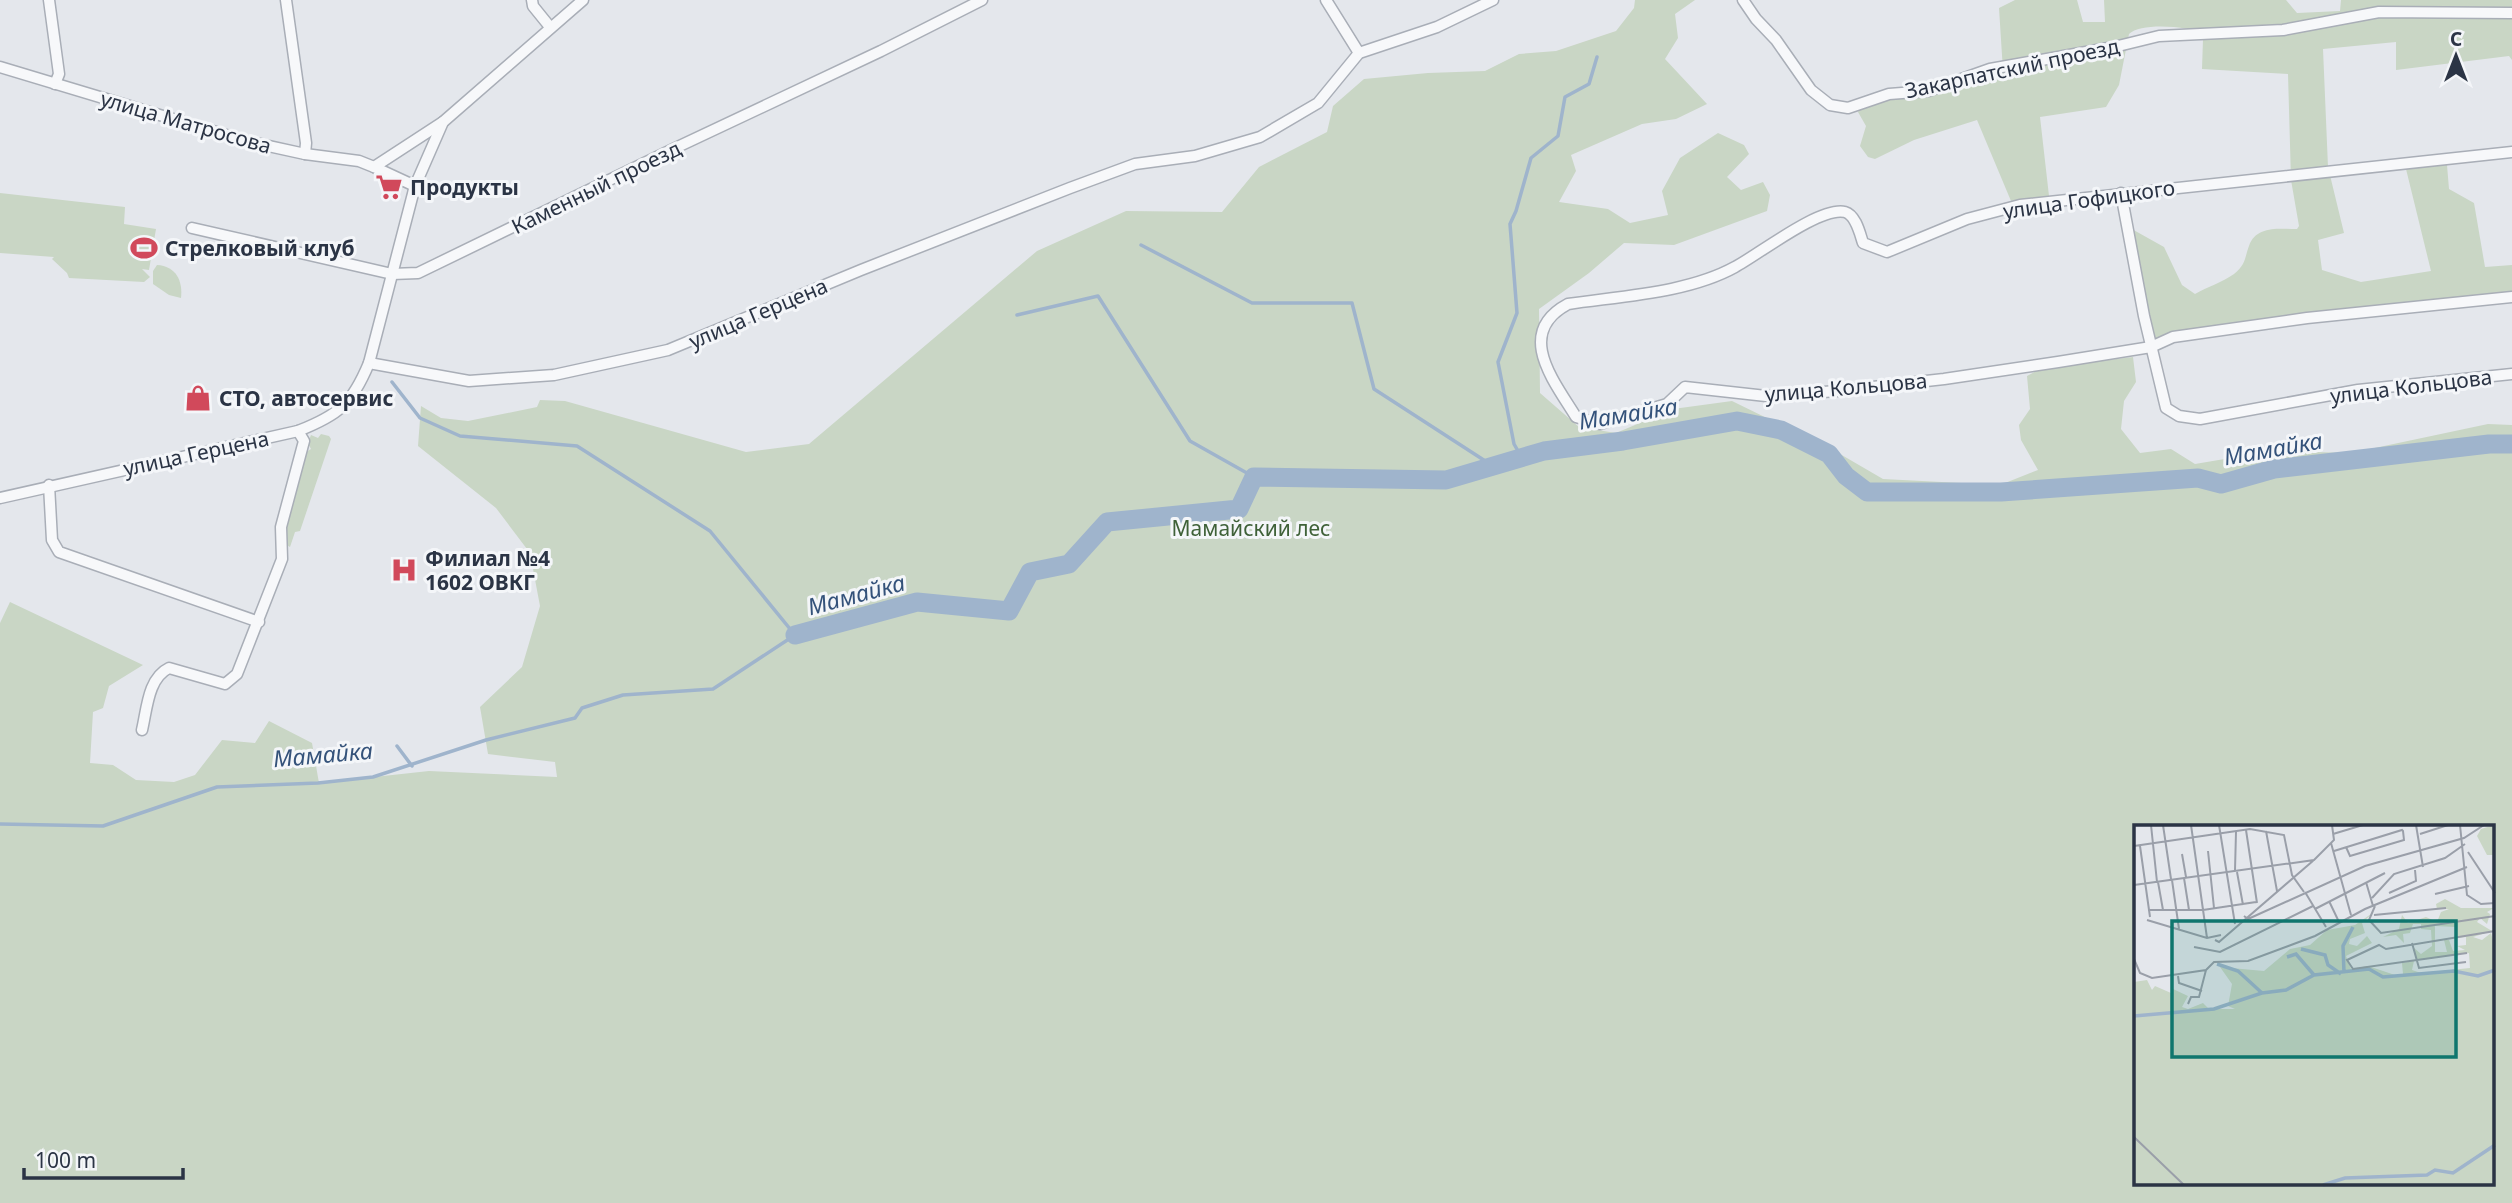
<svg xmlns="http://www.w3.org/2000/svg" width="2512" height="1203" font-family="'Noto Sans',sans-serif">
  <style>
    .green { fill: #c9d6c5; fill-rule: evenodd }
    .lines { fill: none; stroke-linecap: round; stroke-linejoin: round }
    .stream { stroke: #9fb4cc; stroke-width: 3.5 }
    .river { stroke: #9fb4cc; stroke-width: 19 }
    .minor-casing { stroke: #a9aeb7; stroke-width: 13 }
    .minor { stroke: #f7f8fa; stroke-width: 10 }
    .labels { text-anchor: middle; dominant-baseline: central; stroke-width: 6; stroke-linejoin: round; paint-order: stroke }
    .street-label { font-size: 21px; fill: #2b3445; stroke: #f4f6f9 }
    .poi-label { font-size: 21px; font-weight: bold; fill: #2b3445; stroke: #f4f6f9; text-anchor: start }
    .park-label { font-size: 21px; fill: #3f6138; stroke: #f4f6f9 }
    .water-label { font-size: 23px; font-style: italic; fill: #34527a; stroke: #f4f6f9 }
    .inset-river { fill: none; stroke: #9fb4cc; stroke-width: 3.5 }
    .inset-road { fill: none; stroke: #9a9fa9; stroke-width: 2 }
    .view { fill: #0f766e; fill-opacity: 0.15; stroke: #0f766e; stroke-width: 3.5 }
    .inset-edge { fill: none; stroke: #2b3445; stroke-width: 3.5 }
  </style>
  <rect width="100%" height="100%" fill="#e4e7ec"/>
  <!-- green -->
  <g class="green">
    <path d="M1635,0H1695L1675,14L1678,38L1665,59L1707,104L1676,119L1642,124L1571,155L1576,171L1559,202L1608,209L1630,223L1668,215L1662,191L1680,158L1718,133L1744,145L1749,154L1727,177L1741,190L1763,182L1770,195L1767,211L1674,245L1624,243L1589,273L1539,309L1540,393L1579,427L1616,433L1673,409L1732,401L1840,454L1883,479L2000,485L2038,470L2021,440L2019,425L2030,409L2027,376L2042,368L2133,357L2136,382L2124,401L2121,429L2140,453L2171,449L2195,464L2272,451L2351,453L2488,424L2512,425V1203H0V623L10,602L143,665L109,686L103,708L93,712L90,763L113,765L136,780L174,782L195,775L222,740L255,743L269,721L312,743L319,783L429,771L557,777L555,762L488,754L480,707L522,667L540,606L530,553L496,508L418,446L421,406L441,418L468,421L537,407L540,400L565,401L746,452L809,444L1037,251L1126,211L1222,212L1259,167L1327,132L1333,106L1364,79L1428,73L1485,71L1519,54L1556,51L1616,31L1634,8ZM2136,827H2493V1184H2136Z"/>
    <path d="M2015,0H2077L2083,22H2105L2104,0H2286L2297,13L2340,11L2341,0H2512V60L2509,56L2396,70V42L2323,49L2328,167L2344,233L2318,240L2322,270L2361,282L2431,271L2406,169L2447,165L2449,189L2474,203L2485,267L2512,265V293L2374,306L2220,329L2185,330L2157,341L2148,328L2130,228L2164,247L2182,285L2195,294C2207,287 2223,282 2234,274C2246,265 2245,256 2249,246C2256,225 2280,229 2297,229L2299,226L2291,180L2288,74L2202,69L2203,39L2205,35C2191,26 2141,22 2129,34L2119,85L2106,107L2040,117L2049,196L2011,201L1977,120L1914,140L1875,159L1868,157L1860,146L1866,126L1858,112L1860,109L1887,97L1951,91L2003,71L1999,8Z"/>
    <polygon points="0,193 125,207 124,224 156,229 149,270 142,269 150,277 144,282 69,278 67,273 52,259 54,257 0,253"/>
    <path d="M157,265C176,266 183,281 181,298L169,295L153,284V271Z"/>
    <polygon points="321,434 329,436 331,439 300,531 295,532 290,547 287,545 285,529 306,452 311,449 308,443 311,435 318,438"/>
  </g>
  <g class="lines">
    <!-- stream -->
    <g class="stream">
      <polyline points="1141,245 1252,303 1352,303 1374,389 1493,466"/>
      <polyline points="1017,315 1098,296 1190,441 1254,477"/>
      <polyline points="1522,458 1514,444 1498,362 1517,313 1510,224 1516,211 1531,158 1558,136 1565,97 1589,84 1597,57"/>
      <polyline points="397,746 412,766"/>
      <polyline points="0,824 103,826 217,787 318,783 373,777 486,740 575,718 582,708 623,695 713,689 795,635 710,531 577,446 460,436 420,418 392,382"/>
    </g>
    <!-- river -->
    <polyline class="river" points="795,635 917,602 1009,611 1030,572 1069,564 1107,522 1239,509 1254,477 1446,480 1544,451 1623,441 1737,421 1781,430 1829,454 1846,476 1867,492 2001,492 2198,478 2221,484 2274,469 2489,444 2512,444"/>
    <!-- minor casing -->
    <g class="minor-casing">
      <g id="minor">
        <polyline points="49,0 59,74 55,84"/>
        <polyline points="286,0 306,143 305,154"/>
        <polyline points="532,0 533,6 550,27"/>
        <polyline points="1326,0 1359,53"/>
        <polyline points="1743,0 1756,19 1776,40 1811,90 1830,105 1848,108 1889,94 1928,91 1990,69 2114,47 2159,36 2283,30 2379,12 2512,13"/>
        <polyline points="0,67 246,141 305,154 359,161 374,167 443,122"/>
        <path d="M2512,152L2020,205L1967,219L1887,252L1863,243C1860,234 1856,215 1845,212C1820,206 1758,255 1735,267C1688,293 1621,296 1568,304C1514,333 1554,381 1576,417L1600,424L1667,404L1685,387L1766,396L1837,391L1944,379L2058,362L2151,347L2173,337L2307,318L2512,297"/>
        <polyline points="374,167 415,186 443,122 583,0"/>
        <polyline points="2121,193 2144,316 2166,408 2179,416 2200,419 2358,390 2512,374"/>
        <polyline points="192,228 392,274 418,273 671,150 881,51 982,0"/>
        <polyline points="369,363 415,186"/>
        <polyline points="49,485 52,540 59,552 259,622"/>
        <path d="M0,498L298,431C339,415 352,404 369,363L469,381L554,375L668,350L861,270L1070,188L1135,164L1195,156L1260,137L1318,103L1359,53L1437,27L1493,0"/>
        <path d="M142,730C147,709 148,678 169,668L225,684L237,674L282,559L281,527L304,441L298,431"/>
      </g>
    </g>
    <!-- minor -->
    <use href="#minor" class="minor"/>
  </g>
  <!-- icons -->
  <defs>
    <g id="supermarket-bare" transform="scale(2.1)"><path d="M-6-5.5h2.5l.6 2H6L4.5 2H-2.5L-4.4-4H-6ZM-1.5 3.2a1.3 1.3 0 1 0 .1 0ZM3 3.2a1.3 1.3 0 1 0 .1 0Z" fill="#d1495b" stroke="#f4f6f9" stroke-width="2.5" paint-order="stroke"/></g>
    <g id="stadium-bare" transform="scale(2.1)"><path d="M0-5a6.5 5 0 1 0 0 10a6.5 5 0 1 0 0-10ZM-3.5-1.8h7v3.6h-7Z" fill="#d1495b" stroke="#f4f6f9" stroke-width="2.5" paint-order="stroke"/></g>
    <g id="shop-bare" transform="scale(2.1)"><path d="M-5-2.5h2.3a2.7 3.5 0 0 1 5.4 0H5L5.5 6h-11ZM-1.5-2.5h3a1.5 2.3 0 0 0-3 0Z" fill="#d1495b" stroke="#f4f6f9" stroke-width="2.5" paint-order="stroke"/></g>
    <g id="hospital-bare" transform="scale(2.1)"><path d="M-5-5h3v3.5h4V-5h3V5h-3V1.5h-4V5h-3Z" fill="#d1495b" stroke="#f4f6f9" stroke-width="2.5" paint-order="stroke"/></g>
  </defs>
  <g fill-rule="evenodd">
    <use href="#supermarket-bare" x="389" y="187"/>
    <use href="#stadium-bare" x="144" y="248"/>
    <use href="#shop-bare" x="198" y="398"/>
    <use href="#hospital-bare" x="404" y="570"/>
  </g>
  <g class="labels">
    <!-- street labels -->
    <g class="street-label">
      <text transform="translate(2012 68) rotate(-12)">Закарпатский проезд</text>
      <text transform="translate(186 122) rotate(16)">улица Матросова</text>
      <text transform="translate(596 187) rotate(-26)">Каменный проезд</text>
      <text transform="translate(2089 199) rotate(-8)">улица Гофицкого</text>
      <text transform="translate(758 313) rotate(-23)">улица Герцена</text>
      <text transform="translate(2411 386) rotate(-7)">улица Кольцова</text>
      <text transform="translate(1846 387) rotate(-5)">улица Кольцова</text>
      <text transform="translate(196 453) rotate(-12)">улица Герцена</text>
    </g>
    <!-- poi labels -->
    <g class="poi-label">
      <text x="410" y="187">Продукты</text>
      <text x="165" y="248">Стрелковый клуб</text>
      <text x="219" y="398">СТО, автосервис</text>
      <text x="425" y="558">Филиал №4<tspan x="425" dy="24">1602 ОВКГ</tspan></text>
    </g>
    <!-- park labels -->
    <g class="park-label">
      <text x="1251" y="528">Мамайский лес</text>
    </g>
    <!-- water labels -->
    <g class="water-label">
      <text transform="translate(1628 413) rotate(-9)">Мамайка</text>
      <text transform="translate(2273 448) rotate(-10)">Мамайка</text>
      <text transform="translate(856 594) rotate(-15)">Мамайка</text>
      <text transform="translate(323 754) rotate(-5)">Мамайка</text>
    </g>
  </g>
  <!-- overview -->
  <g transform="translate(2134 825)">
    <rect width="360" height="360" fill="#e4e7ec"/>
    <path d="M360,0V30H353L343,11L347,4ZM311,74L327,83H360L353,87L356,89L353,99L346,93L343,97L358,106L339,112L348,115L357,108L360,120V360H0V157L13,155L18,165L21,161L37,168L39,164L54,171L48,182L54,184L69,178L75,184H101L94,181L98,159L86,142L130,146L156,124L176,120L193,105L221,100L240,87L228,98L231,108L216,114L215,119L223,121L233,111L238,118L212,131L217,144L234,141L264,151L269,149L268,138L280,136L278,145L287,148L336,143L335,128L282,135L279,122L287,129L298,121L297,105L287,104V99H279L276,108L269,109L270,118L262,110L249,112L265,104L268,90L274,98L292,92L303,97L307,87L315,84H303L302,79ZM301,101L322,102V113L332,112V120L323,121L331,125L319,126L315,115H310L313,127H301Z" fill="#c9d6c5" fill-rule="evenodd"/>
    <path class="inset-river" d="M167,124L191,130L194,140L207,149M153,132L162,129L180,150M210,148L209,121L219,102M128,168L152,165L180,150L235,144L249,152L320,146L344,151L361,145M0,191L80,184L128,168L104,146L83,139M189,360L211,353L293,350L301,345L319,348L361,320"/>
    <path class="inset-road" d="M17,0L23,57M29,0L37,54M57,0L73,113M85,0L101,99M282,0L289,42M326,0L333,70L347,79L361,78M112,5L123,78M132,6L143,66M199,9L229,0M286,9L314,0M197,18L217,90M0,21L116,4L150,10L158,50L170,67M6,21L16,92M74,26L80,83M200,26L268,5L269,6L270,15L216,31L212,22M334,27L361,68M48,29L52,52M101,45L102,7M103,47L109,80M50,53L55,85M38,55L45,104M24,57L29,85M232,57L239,81M0,60L180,35L200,15L198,0M171,67L192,102M255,68L282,56L281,45M301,69L335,61M238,73L260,49L311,33L331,19M195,76L205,97M241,81L235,95L247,108L361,91M181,84L251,48M14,85H69L122,77M240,90L312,83M110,91L114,94L231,41L330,13L350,0M13,95L73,113L87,110M81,115L85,117L180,35M278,118L285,143L332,137M60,122L86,127L179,81M333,128L219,144L213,135L245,120L252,124L361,106M0,134L6,148L18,153L72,145L80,137L114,136L181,111L231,84L333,42M44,151L45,158L68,166M54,179L57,172H65L72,145M0,312L50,360"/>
    <path class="view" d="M38,96H322V232H38Z"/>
    <rect width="360" height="360" class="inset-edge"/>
  </g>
  <!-- north arrow -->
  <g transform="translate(2456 56)" stroke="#f4f6f9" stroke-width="5" paint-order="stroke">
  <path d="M0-5L12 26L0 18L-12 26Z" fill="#2b3445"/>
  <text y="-10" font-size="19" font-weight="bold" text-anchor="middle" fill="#2b3445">С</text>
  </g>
  <!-- scale -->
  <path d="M24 1168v10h159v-10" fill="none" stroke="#2b3445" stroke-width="3.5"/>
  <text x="35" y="1168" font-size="21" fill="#2b3445" stroke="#f4f6f9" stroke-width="5" paint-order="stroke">100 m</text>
</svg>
